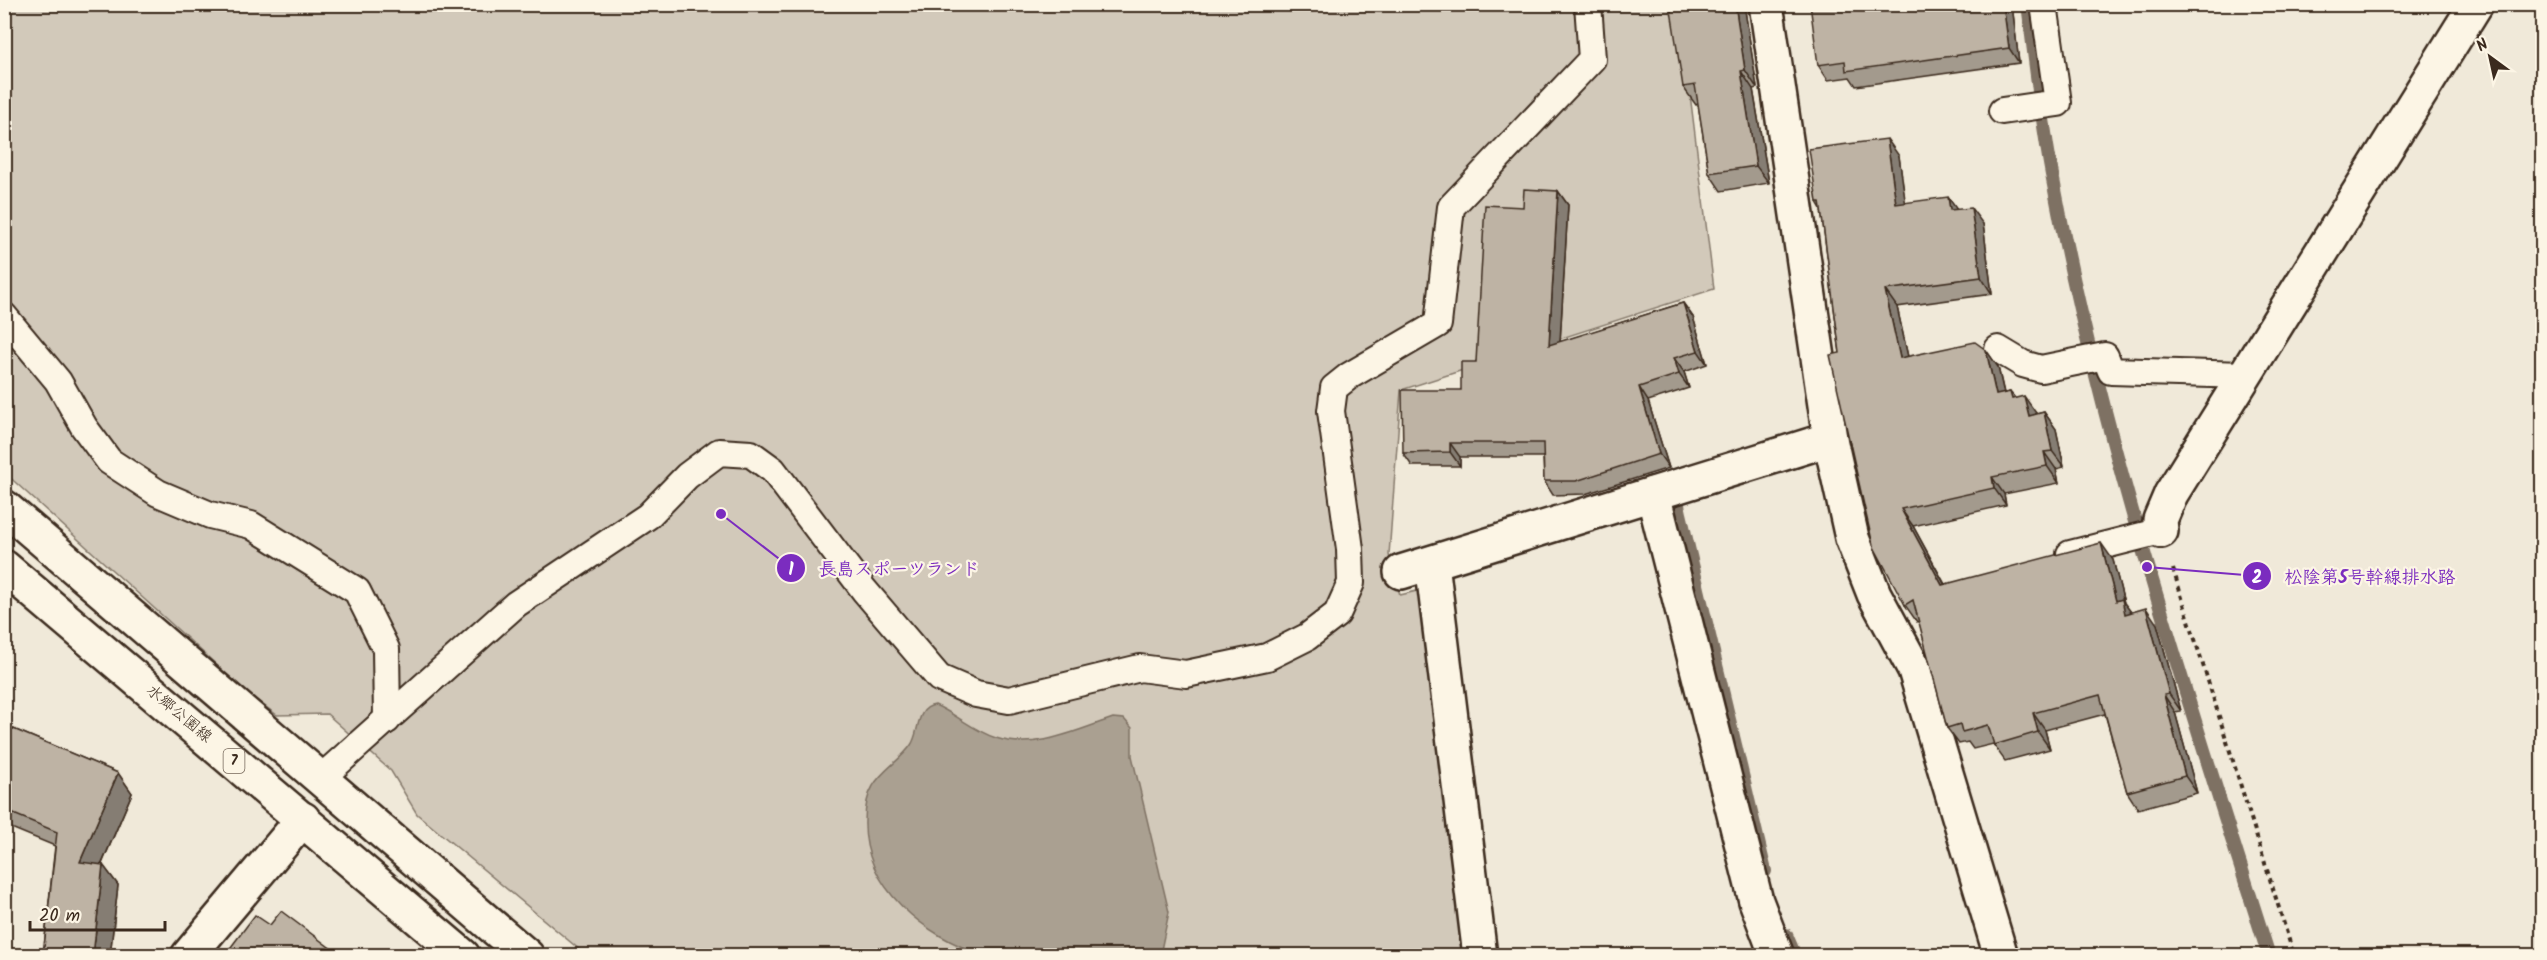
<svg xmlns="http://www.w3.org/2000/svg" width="2547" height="960" font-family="Kalam,'Klee One',sans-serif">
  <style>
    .green { fill: #d2c9ba; stroke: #867a6c; stroke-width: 1.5 }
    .water { fill: #aaa091; stroke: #7e7163; stroke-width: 1.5 }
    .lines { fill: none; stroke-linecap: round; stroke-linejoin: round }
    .stream { stroke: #7e7163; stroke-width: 14 }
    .service-casing { stroke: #3b2a1e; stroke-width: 30 }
    .minor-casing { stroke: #3b2a1e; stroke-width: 38 }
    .primary-casing { stroke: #3b2a1e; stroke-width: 38 }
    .path { stroke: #3b2a1e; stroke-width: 4; stroke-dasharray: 4.5 4.5; stroke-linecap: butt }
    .service { stroke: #fcf5e5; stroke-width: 26 }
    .minor { stroke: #fcf5e5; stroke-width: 33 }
    .primary { stroke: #fcf5e5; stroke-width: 33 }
    .wall { fill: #a39a8d; stroke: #3b2a1e; stroke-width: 1.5 }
    .shaded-wall { fill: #857d73; stroke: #3b2a1e; stroke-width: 1.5 }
    .building { fill: #beb3a4; stroke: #3b2a1e; stroke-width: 1.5 }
    .labels { text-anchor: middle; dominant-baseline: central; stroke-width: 4.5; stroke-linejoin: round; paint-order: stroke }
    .shield { fill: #fcf5e5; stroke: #75675a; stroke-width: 1.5 }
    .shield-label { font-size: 15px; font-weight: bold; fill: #3b2a1e }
    .street-label { font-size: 16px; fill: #3b2a1e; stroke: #fcf5e5 }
    .leader { fill: none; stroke: #7b2cbf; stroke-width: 2 }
    .callout-dot { fill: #7b2cbf; stroke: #fcf5e5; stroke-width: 2 }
    .mark-label { font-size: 18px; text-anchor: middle; font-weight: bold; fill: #fff }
    .callout-label { font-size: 18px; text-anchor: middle; font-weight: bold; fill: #7b2cbf; stroke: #fcf5e5; stroke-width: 4.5; stroke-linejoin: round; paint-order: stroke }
  </style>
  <rect width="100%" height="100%" fill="#f0e9d9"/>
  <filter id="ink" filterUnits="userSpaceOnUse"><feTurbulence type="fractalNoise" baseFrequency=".0167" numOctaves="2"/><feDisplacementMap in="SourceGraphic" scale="12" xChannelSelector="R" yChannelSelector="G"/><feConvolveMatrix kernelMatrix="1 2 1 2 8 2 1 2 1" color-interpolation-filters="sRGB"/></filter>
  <g filter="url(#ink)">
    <!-- green -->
    <polygon class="green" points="5,5 1679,5 1714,289 1401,390 1389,555 1400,595 1421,590 1467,955 586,955 417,814 391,771 327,714 277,715 251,696 5,473"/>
    <!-- water -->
    <path class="water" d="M935,705C956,714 974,731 996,738C1035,751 1077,730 1113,718L1124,719L1132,728V756L1169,912L1160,955L1153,950L1148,956L984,955C925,937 863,887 865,821C865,809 867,796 873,786C882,770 901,760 911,745C920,732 915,708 935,705Z"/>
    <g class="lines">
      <!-- stream -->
      <g class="stream">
        <path d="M2028,4C2036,65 2042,126 2054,185C2103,446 2189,702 2269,956"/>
        <polyline points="1678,505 1765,871"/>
        <polyline points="1786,935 1795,956"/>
      </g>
      <!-- service casing -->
      <g class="service-casing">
        <g id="service">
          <polyline points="2002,111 2058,103 2044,4"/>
          <polyline points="4,316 58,381 84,427 109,461 158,493 210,515 251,525 357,591 386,649 387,720"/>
          <polyline points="1998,349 2023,364 2041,369 2105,356 2111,371 2245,375"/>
          <polyline points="2070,554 2161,531"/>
          <polyline points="321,778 516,604 648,516 687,476 719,452 751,454 773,470 864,590 939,678 976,694 1009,700 1140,668 1186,674 1267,657 1307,637 1337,614 1351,583 1350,549 1331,411 1334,388 1349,376 1438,324 1451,207 1592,59 1588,4"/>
        </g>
      </g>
      <!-- minor casing -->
      <g class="minor-casing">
        <g id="minor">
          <polyline points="1766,4 1830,439 1852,538 1874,594 1915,670 2001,956"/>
          <polyline points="1653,494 1756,901 1777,956"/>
          <polyline points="4,507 527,956"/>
          <polyline points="2161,531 2160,520 2171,494 2476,4"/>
          <polyline points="1432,563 1480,956"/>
          <polyline points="1401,572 1830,439"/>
          <polyline points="188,956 303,819"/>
        </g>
      </g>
      <!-- primary casing -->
      <g class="primary-casing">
        <polyline id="primary" points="4,567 463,956"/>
      </g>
      <!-- path -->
      <polyline class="path" points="2173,569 2294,956"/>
      <!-- service -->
      <use href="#service" class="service"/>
      <!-- minor -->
      <use href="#minor" class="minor"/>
      <!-- primary -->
      <use href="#primary" class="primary"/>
    </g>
    <!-- wall -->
    <g class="wall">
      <polygon points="1744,4 1757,88 1753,89 1769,183 1721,191 1709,173 1698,104 1696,105 1683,87"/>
      <polygon points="2012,5 2019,63 1856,86 1850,77 1828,80 1818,65"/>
      <polygon points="1899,156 1905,203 1957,210 1983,224 1992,294 1897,307 1908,357 1986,350 1998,367 2004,393 2010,392 2015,398 2036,413 2036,414 2044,412 2056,429 2064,467 2056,469 2059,483 2004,494 2006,505 1913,526 1945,584 2113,560 2124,603 2131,612 2157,624 2181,711 2175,712 2197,793 2138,809 2127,792 2105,714 2045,730 2050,749 2005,761 1993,744 1973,749 1968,742 1959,744 1947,728 1919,621 1917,622 1905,605 1840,353 1821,209 1817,202"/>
      <polygon points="1558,191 1568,205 1560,342 1683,303 1693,317 1707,364 1684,372 1689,388 1648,401 1669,468 1585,494 1553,495 1544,481 1543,457 1460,457 1460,466 1412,466 1403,453 1461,390 1476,362 1523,207"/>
      <polygon points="4,725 118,773 132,793 102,864 118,885 110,956 43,956 55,846 4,825"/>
    </g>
    <!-- shaded-wall -->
    <g class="shaded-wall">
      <polygon points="1735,4 1744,4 1757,88 1745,70"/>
      <polygon points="2003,4 2012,5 2019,63 2009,48"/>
      <polygon points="1741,71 1753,89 1769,183 1756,166"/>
      <polygon points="1887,139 1899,156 1908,221 1896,204"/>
      <polygon points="1558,191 1568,205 1559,359 1549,345"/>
      <polygon points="1948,197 1960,214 1950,210"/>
      <polygon points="1971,208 1983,224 1992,294 1981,277"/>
      <polygon points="1885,290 1897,307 1912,375 1900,358"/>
      <polygon points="1683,303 1693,317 1707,364 1698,351"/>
      <polygon points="1986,350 1998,367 2008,412 1996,395"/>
      <polygon points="1674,358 1684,372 1689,388 1679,374"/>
      <polygon points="1639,387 1648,401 1669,468 1659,454"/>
      <polygon points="2024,396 2036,413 2040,433 2029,416"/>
      <polygon points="2044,412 2056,429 2064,467 2052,451"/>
      <polygon points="1450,443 1460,457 1460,466 1450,452"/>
      <polygon points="2044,452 2056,469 2059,483 2047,466"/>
      <polygon points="1992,477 2004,494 2006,505 1994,488"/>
      <polygon points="1901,509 1913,526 1954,602 1942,585"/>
      <polygon points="2101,543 2113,560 2124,603 2134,616 2137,630 2116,601"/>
      <polygon points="2146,608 2157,624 2181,711 2169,694"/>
      <polygon points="2164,695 2175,712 2197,793 2185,776"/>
      <polygon points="2033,713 2045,730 2050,749 2038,732"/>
      <polygon points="118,773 132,793 94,882 80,862"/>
      <polygon points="103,865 118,885 110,956 93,956"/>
    </g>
    <!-- building -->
    <g class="building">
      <polygon points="1670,4 1735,4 1745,70 1741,71 1756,166 1709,173 1695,85 1683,87"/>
      <polygon points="1810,4 2003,4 2009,48 1846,71 1845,61 1818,65"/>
      <polygon points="1887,139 1896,204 1948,197 1950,210 1971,208 1981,277 1885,290 1900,358 1975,342 1986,350 1996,395 2010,392 2012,399 2024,396 2029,416 2044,412 2052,451 2044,452 2047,466 1992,477 1994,488 1901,509 1942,585 2101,543 2116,601 2122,599 2125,614 2146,608 2169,694 2164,695 2185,776 2127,792 2100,695 2033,713 2038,732 1994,745 1988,725 1962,732 1960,724 1947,728 1913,600 1905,605 1873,545 1830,355 1840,353 1820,202 1817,202 1809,149"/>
      <polygon points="1524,189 1558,191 1549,345 1683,303 1698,351 1674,358 1679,374 1639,387 1659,454 1576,481 1544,481 1543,443 1450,443 1450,452 1403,453 1402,390 1461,390 1461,362 1476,362 1485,205 1523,207"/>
      <polygon points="4,725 118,773 80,862 103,865 93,956 43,956 57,832 4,810"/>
      <polygon points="281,911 337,953 335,956 226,956 225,955 255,915 270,925"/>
    </g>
  </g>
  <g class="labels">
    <!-- shield labels -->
    <rect class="shield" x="223.5" y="749" width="21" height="24" rx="4.5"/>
    <g class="shield-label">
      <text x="234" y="761">7</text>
    </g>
    <!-- street labels -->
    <g class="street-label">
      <text transform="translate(179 714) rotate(40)">水郷公園線</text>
    </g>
  </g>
  <!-- callouts -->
  <path class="leader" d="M721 514L791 568M2147 567L2257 576"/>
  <g class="callout-dot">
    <circle cx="721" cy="514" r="6"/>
    <circle cx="2147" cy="567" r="6"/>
    <circle cx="791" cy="568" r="15"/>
    <circle cx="2257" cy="576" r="15"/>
  </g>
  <g class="mark-label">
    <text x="791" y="575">1</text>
    <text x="2257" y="583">2</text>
  </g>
  <g class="callout-label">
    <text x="899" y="575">長島スポーツランド</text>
    <text x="2370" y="583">松陰第5号幹線排水路</text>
  </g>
  <!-- margin -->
  <rect width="2547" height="960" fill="none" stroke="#fcf5e5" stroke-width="24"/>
  <rect x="12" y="12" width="2523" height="936" fill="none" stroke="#3b2a1e" stroke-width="2" filter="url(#ink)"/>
  <!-- north arrow -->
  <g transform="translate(2490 57) rotate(327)" stroke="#fcf5e5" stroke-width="4.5" paint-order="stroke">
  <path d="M0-4.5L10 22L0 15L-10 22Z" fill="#3b2a1e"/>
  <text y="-9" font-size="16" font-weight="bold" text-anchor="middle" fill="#3b2a1e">N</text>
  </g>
  <!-- scale -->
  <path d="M30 921v9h135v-9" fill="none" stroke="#3b2a1e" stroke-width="3"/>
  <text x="39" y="921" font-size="18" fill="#3b2a1e" stroke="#fcf5e5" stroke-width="4.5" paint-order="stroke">20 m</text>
</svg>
